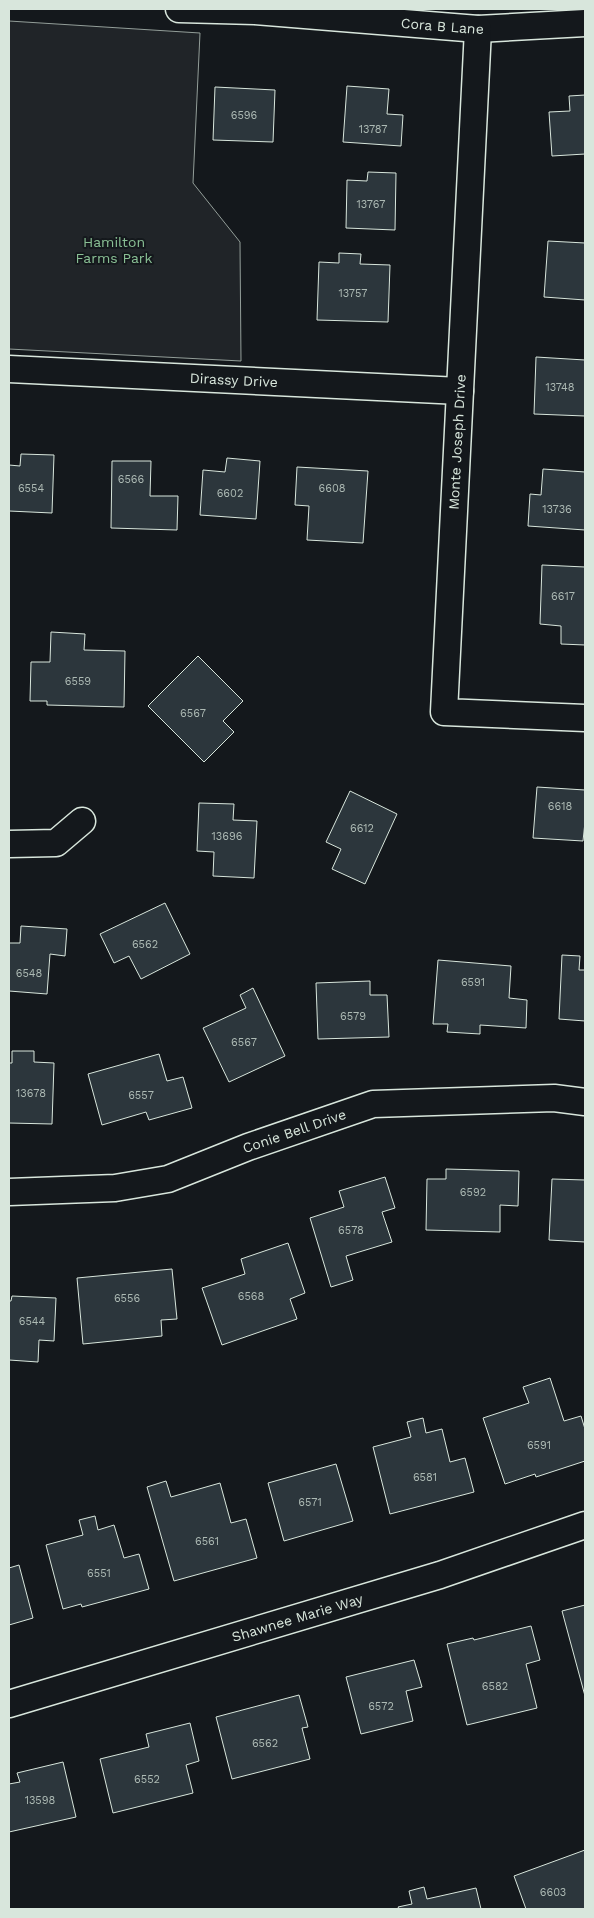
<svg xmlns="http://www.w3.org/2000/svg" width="594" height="1918" font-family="'Work Sans',sans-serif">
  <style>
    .green { fill: #202428; stroke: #939e99 }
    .building { fill: #2c363c; stroke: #d8e6dc }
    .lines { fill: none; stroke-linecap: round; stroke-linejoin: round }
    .minor-casing { stroke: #d8e6dc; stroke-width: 29 }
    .minor { stroke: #14181c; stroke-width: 26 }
    .labels { text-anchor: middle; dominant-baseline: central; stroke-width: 4; stroke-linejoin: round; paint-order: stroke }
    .number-label { font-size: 11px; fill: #adbab4 }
    .street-label { font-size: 14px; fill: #d8e6dc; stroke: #14181c }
    .park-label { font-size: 14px; fill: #8ac095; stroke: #14181c }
  </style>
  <rect width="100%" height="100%" fill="#14181c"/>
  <!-- green -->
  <polygon class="green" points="9,21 200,33 193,183 240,242 241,361 9,349"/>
  <!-- building -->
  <g class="building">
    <polygon points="347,86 389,89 387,114 403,115 401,146 343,142"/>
    <polygon points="215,87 275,90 273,142 213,140"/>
    <polygon points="585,95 585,154 552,156 549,112 570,111 569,96"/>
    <polygon points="368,172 396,173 395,230 346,228 347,180 367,181"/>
    <polygon points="548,241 585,243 585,300 544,297"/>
    <polygon points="339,253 361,254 360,264 390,265 388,322 317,320 319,262 339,263"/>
    <polygon points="536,357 585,360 585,416 534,414"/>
    <polygon points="21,454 54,455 52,513 9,511 9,465 20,466"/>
    <polygon points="227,458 260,461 256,519 200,515 203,470 225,472"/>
    <polygon points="112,461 151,461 150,496 178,496 177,530 111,528"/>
    <polygon points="297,467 368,471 363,543 307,540 309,506 295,505"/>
    <polygon points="543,469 585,472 585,530 528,526 530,494 541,495"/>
    <polygon points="542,565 585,567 585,645 561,644 561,626 540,624"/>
    <polygon points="51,632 85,634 84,650 125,651 124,707 47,705 47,701 30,701 31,662 50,662"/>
    <polygon points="198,656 243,701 223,721 234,732 204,762 148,706"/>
    <polygon points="537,787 585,790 585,822 583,841 533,838"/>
    <polygon points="350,791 397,814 365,884 332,869 341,849 326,842"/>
    <polygon points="199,803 234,804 233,820 257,821 254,878 213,876 214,852 197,851"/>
    <polygon points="165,903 190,954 141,979 129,956 114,963 100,934"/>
    <polygon points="21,926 67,929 65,956 50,954 47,994 9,991 9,943 20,943"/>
    <polygon points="562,955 580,956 579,970 585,970 585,1021 559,1019"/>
    <polygon points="438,960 511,966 509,998 527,1000 526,1028 480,1025 480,1034 447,1032 448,1024 433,1024"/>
    <polygon points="370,981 370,995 387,995 389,1037 318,1039 316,983"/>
    <polygon points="253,988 285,1056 229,1082 203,1028 246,1008 240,995"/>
    <polygon points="12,1051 34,1051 34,1062 54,1063 52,1124 9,1123 9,1063 12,1063"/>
    <polygon points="159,1054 167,1081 183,1077 192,1108 149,1120 146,1112 102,1125 88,1074"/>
    <polygon points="446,1169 519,1171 518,1206 500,1205 500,1232 426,1230 427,1179 446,1179"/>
    <polygon points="385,1177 395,1208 382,1212 392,1242 346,1256 353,1280 331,1287 310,1218 344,1207 339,1191"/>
    <polygon points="552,1179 585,1180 585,1242 549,1240"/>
    <polygon points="288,1243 305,1293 290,1299 297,1319 222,1345 202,1288 245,1274 241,1259"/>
    <polygon points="172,1269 177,1319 161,1320 162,1336 83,1344 77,1278"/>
    <polygon points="12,1296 56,1298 54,1341 39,1340 38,1362 9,1360 9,1301 11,1301"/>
    <polygon points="550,1378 564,1421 581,1416 585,1429 585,1461 536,1477 535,1474 505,1484 483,1418 529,1403 523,1387"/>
    <polygon points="423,1418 426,1433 442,1429 450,1462 465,1458 474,1492 390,1514 373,1447 411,1437 407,1422"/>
    <polygon points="336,1464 353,1521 284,1541 268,1483"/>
    <polygon points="166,1481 171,1497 220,1483 231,1523 246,1519 257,1558 174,1581 147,1487"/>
    <polygon points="95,1516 98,1530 114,1525 124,1558 139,1554 149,1589 82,1607 81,1604 63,1609 46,1545 83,1535 79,1520"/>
    <polygon points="19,1565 33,1618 9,1625 9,1568"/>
    <polygon points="585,1605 585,1696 562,1611"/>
    <polygon points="531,1626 540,1660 526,1664 537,1708 467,1725 447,1644 473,1638 474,1640"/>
    <polygon points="414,1660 422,1687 406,1691 413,1721 361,1734 346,1677"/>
    <polygon points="299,1695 308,1727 302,1728 310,1759 232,1779 216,1717"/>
    <polygon points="190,1723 199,1761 186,1765 193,1793 113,1813 100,1759 149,1747 146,1734"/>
    <polygon points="63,1762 76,1817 9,1832 9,1784 20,1782 17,1773"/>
    <polygon points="585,1850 585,1909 526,1909 514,1876"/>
    <polygon points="424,1887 427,1899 476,1888 481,1909 399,1909 398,1907 412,1904 409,1891"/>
  </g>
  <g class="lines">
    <!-- minor casing -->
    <g class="minor-casing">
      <g id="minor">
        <path id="s1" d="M179,9L255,11L478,29L585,23"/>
        <polyline points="478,29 444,712 585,718"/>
        <path id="s2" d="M9,369L460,391"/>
        <polyline points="9,844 56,843 82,821"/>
        <path id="s3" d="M9,1192L115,1188L168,1179L248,1147L373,1104L554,1098L585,1102"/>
        <path id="s4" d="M9,1704L440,1575L585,1525"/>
      </g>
    </g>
    <!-- minor -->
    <use href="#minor" class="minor"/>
  </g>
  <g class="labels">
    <!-- number labels -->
    <g class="number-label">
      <text x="244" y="115">6596</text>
      <text x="373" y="129">13787</text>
      <text x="371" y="204">13767</text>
      <text x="353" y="293">13757</text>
      <text x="560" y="387">13748</text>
      <text x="131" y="479">6566</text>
      <text x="31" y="488">6554</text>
      <text x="332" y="488">6608</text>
      <text x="230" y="493">6602</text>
      <text x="557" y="509">13736</text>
      <text x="563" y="596">6617</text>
      <text x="78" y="681">6559</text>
      <text x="193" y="713">6567</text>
      <text x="560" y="806">6618</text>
      <text x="362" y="828">6612</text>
      <text x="227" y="836">13696</text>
      <text x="145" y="944">6562</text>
      <text x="29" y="973">6548</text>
      <text x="473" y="982">6591</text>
      <text x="353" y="1016">6579</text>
      <text x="244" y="1042">6567</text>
      <text x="31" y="1093">13678</text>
      <text x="141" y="1095">6557</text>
      <text x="473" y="1192">6592</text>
      <text x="351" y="1230">6578</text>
      <text x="251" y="1296">6568</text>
      <text x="127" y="1298">6556</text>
      <text x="32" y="1321">6544</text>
      <text x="539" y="1445">6591</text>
      <text x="425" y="1477">6581</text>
      <text x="310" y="1502">6571</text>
      <text x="207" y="1541">6561</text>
      <text x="99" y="1573">6551</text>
      <text x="495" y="1686">6582</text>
      <text x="381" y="1706">6572</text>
      <text x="265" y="1743">6562</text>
      <text x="147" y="1779">6552</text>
      <text x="40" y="1800">13598</text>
      <text x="553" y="1892">6603</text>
    </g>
    <!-- street labels -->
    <g class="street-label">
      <text stroke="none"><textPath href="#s1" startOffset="264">Cora B Lane</textPath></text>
      <text stroke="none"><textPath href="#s2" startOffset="225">Dirassy Drive</textPath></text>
      <text transform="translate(457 442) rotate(-87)">Monte Joseph Drive</text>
      <text stroke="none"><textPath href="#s3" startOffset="295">Conie Bell Drive</textPath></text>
      <text stroke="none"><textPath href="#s4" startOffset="301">Shawnee Marie Way</textPath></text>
    </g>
    <!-- park labels -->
    <g class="park-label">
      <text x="114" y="242">Hamilton<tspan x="114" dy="16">Farms Park</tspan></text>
    </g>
  </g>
  <!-- border -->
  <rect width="594" height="1918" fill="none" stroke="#d8e6dc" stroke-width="20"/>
</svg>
